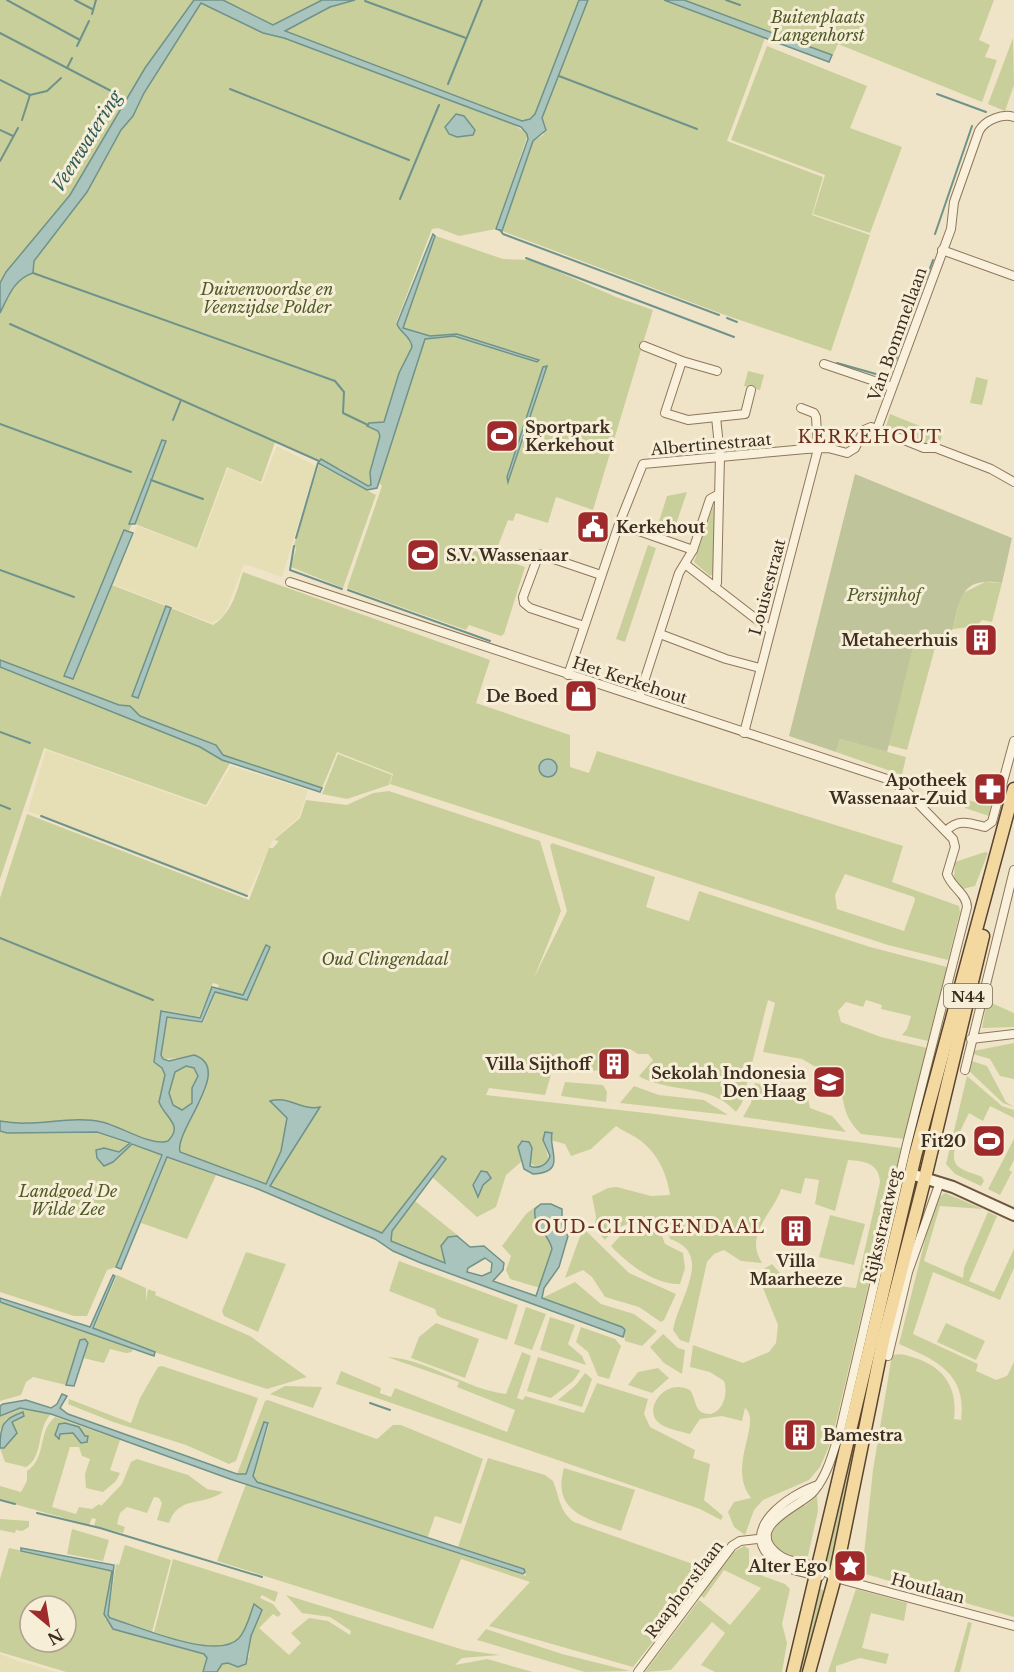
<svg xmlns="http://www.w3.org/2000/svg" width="1014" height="1672" font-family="'Libre Baskerville',serif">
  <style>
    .farmland { fill: #e6deb5 }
    .green { fill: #c9cf9b; fill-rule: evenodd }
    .cemetery { fill: #bfc49a }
    .water { fill: #a9c4bc; stroke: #6f938a; stroke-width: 1.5; fill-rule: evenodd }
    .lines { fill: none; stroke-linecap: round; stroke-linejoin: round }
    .stream { stroke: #6f938a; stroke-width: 2 }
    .street-casing { stroke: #8d765c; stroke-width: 10 }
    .secondary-casing { stroke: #6f573f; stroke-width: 14 }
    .primary-casing { stroke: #5b4430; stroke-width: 15 }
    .street { stroke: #faf1dc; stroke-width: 8 }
    .secondary { stroke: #faf1dc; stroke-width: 10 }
    .primary { stroke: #f3d9a0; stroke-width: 12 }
    .labels { text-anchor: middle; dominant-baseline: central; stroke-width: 6; stroke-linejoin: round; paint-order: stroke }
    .shield { fill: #f7eed8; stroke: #756857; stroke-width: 1.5 }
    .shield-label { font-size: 15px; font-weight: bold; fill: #3d2e20 }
    .park-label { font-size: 16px; font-style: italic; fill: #4d5a26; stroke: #f7eed8 }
    .street-label { font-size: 16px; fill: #3d2e20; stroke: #f7eed8 }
    .poi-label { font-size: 16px; font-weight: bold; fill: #3d2e20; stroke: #f7eed8; text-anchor: end }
    .water-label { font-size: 18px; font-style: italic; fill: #2f5d5a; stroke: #f7eed8 }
    .neighbourhood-label { font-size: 18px; letter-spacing: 1.5px; fill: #6b2e1e; stroke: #f7eed8 }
  </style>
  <rect width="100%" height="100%" fill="#f0e4c8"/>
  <!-- farmland -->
  <g class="farmland">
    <polygon points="277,446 316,466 282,577 244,564 227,609 223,616 212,623 113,584 137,526 198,549 228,468 262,484"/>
    <polygon points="46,750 207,807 231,766 308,790 299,817 273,840 247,896 28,811"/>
    <polygon points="0,1654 18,1661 58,1672 0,1672"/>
  </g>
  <!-- green -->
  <g class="green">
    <path d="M0,0H202L125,108L137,110L144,93L201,3L263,33L284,38L511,123L528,134L496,229L459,236L438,228L432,229L396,323L407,335L412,347L399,373L384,422L369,423L368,426L378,431L380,436L370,472L371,485L368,487L341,469L275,442L261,482L227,467L197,548L135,524L166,442L162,440L129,523L132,524L129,531L124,530L64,676L73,679L112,585L166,606L132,696L138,697L171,608L213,625C232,613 236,593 243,572L490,660L476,703L570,735V767L589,773L597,751L903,846L892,882L959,906L960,912L948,960L888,945L390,784L393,774L337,752L322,788L223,755L216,745L140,716L130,706L119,705L0,660ZM845,874L914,897L915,900L904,931L837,909L835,895Z"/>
    <polygon points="213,0 333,0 276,27"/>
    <polygon points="355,0 579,0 535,114 530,119 521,121 284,31 330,7"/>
    <polygon points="588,0 664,0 765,38 727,141 823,177 812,215 870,235 831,351 722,314 502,231 533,141 543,135 546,127 542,118"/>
    <polygon points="678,0 994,0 979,40 990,45 985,57 997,60 982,102 838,44 831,59"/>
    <polygon points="1013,38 1014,85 1005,111 988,104"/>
    <polygon points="767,46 867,86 850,128 902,147 870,233 813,214 825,175 731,140"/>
    <polygon points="433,235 503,259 532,260 616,297 653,310 593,510 556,497 548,523 516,513 513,521 508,520 494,556 525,567 504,634 501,636 469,625 466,630 347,588 382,486 374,478 418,342 401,329"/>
    <polygon points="748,371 764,375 760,390 744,386"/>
    <polygon points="976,377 988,380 982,405 970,403"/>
    <polygon points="890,414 942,435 940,443 928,444 885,429"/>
    <polygon points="319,465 376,495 343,588 291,567 296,549 294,545"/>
    <polygon points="687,492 672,536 656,531 667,496"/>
    <polygon points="713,507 718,508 715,572 710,576 694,562"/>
    <polygon points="648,545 656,548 625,642 616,639"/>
    <polygon points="985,582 1002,583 992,622 982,620 977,626 953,629 961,594"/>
    <polygon points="914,644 935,648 907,750 888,745"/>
    <polygon points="0,667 200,747 230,763 206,805 44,748 0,879"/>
    <polygon points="840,739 906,757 902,775 836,752"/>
    <polygon points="338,754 392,775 389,785 347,799 322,794"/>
    <path d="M389,791L540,841L561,911L534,978L567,911L550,846L552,843L655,877L646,907L689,921L699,891L870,947L947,967L928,1041L902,1035L907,1029L911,1016L881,1009L882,1005L866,1000L863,1007L846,1002L838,1011L841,1022L881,1037L927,1048L905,1139L861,1134C848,1121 845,1112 842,1095C841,1085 837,1081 838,1071L814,1066L802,1059L763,1052L775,1003L768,1000L742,1103L736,1112C711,1084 674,1093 642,1078L639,1076L653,1060L648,1054H638L630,1049L600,1050L601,1070L568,1073L553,1068L545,1095L489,1088L486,1095L655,1114L901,1148L832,1439L820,1467L809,1480L763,1500L754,1510L745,1535L734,1527L728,1512L734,1502L751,1498C726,1466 763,1423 745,1408L742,1421L722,1416L700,1419L690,1434C680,1431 665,1429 658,1422C643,1408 666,1377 690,1390C698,1402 693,1414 711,1414C724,1410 728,1393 724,1381L710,1372L690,1367L693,1345L743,1363L769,1352L776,1343L778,1325L757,1273L772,1264L787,1281C815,1273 828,1286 856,1288L880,1182C879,1163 864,1161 848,1160L835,1211L815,1204L819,1180L805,1178L801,1194L781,1189C775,1211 743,1234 762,1263L741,1261L724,1250L714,1254L707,1262L689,1343L680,1340L673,1330C678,1299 715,1254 670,1239L667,1227C643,1220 621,1219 605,1240L594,1228L596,1217L592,1196L608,1188L617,1187L651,1196L670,1195C667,1174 658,1154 641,1141C634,1135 624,1132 616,1126L591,1149L571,1156L565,1144L550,1140L552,1133L543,1140L549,1160L537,1167L529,1163L525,1140L519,1143L521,1162L506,1175L496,1207L477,1217L432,1177L442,1157L382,1233L342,1215L182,1154L179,1150C179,1122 226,1086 200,1057L163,1059C159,1048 165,1029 167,1017L203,1023L219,985L213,983L199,1017L162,1010L154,1062L162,1068L165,1075L159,1102C165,1118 184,1125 168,1141L157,1142L100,1122L24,1124L0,1121V898L27,814L249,900L269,848H273L279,841L274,840L300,818L306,800L347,805L373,793Z"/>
    <polygon points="967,800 991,806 989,816 965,808"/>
    <polygon points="985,852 988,853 975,886 963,889 954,880 955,862"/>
    <polygon points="987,1001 1014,1013 1014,1027 982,1028"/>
    <polygon points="1014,1043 1014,1079 1000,1076 990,1059 973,1054 973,1051"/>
    <polygon points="969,1060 987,1066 1006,1102 1014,1107 1003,1103 967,1069"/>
    <polygon points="186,1066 194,1068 198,1076 194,1085 193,1103 182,1110 173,1105 169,1093 175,1072"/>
    <path d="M967,1076L1002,1106L1014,1110V1118L990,1106L983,1121L969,1113C963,1125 949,1152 956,1164C961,1171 974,1173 982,1177L984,1181L981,1186L955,1174L946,1164Z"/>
    <polygon points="565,1082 603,1085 607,1092 606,1102 561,1096"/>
    <polygon points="755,1083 807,1094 810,1108 832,1116 846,1132 743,1117 751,1103"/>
    <polygon points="634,1086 659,1095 704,1100 728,1115 620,1103"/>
    <polygon points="0,1131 7,1133 97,1133 161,1155 116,1267 107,1270 87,1316 74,1316 0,1292"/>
    <polygon points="1014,1139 1014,1160 1009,1170 1012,1172 1000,1195 988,1189"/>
    <polygon points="167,1158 216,1175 187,1239 141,1223"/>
    <path d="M945,1193L983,1209L940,1206L924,1261L963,1278L964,1268L988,1212L997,1216L969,1281L994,1292L1014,1249V1268L1000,1300L933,1272L913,1334L978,1364L976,1371L996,1380L1007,1376L1014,1362V1617L862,1573L873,1470L892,1355C901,1353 906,1355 915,1358C944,1367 958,1388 954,1419L961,1420C967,1373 936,1360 899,1344L935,1200Z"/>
    <polygon points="415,1201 461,1238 457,1236 441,1249 446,1264 391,1241 392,1231"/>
    <polygon points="539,1204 535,1210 536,1225 550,1241 552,1249 540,1288 510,1279 506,1270 511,1256 502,1246 526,1214"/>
    <polygon points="830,1215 865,1224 854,1265 819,1257"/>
    <polygon points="583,1228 629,1273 676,1294 664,1320 661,1322 639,1307 605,1297 592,1277 583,1270 565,1278"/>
    <path d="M638,1230L661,1233L665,1244L683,1253L685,1268L680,1284C655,1285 628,1264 611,1246L622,1234Z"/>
    <polygon points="246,1252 286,1264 258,1332 224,1316 222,1311"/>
    <polygon points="399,1261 518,1305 507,1340 442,1318 437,1315 435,1309 389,1291"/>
    <polygon points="117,1275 146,1288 146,1301 148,1289 156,1292 155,1295 250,1336 307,1377 267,1389 157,1353 94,1328"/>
    <polygon points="575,1282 601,1304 634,1314 657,1331 642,1346 625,1341 624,1335 542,1298"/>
    <polygon points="0,1302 133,1348 132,1352 126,1353 110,1349 104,1363 83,1358 88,1343 80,1340 66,1385 33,1377 26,1382 21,1395 0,1401"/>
    <polygon points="526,1307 546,1314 532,1350 514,1344"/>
    <polygon points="550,1317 575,1325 568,1344 582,1356 586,1365 540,1350"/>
    <polygon points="436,1323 479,1339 465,1378 411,1358 419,1337"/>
    <polygon points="946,1323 985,1341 976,1360 937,1342"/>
    <polygon points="581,1327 615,1339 621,1346 609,1379 598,1376 588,1352 576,1342"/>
    <polygon points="663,1334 678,1348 685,1350 682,1374 664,1363 650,1347"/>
    <path d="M522,1352L531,1356L517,1398L523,1400L525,1396L584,1413L597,1383L648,1399L644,1414L650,1427L695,1450L693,1458L710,1464L704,1500L723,1516L721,1520L700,1509L336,1384L341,1371L381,1388L380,1393L391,1397L395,1388L507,1432L515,1410L457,1387L459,1382L387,1357C428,1359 465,1389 506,1394Z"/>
    <polygon points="538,1357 579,1370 580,1371 573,1381 551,1398 527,1391"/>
    <polygon points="162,1366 258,1398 236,1461 229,1464 186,1445 113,1422 68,1404 69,1399 131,1423 140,1398 158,1367"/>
    <polygon points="658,1368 669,1378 652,1393 628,1385 638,1372"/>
    <polygon points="585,1373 592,1379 582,1407 558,1400 576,1385"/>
    <polygon points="285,1386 322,1387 313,1408 270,1394"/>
    <polygon points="268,1400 377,1439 393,1425 401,1425 483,1459 461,1524 435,1516 427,1539 257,1482 253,1476 269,1425 268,1423 264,1422 246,1474 237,1474 265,1401"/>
    <path d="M20,1408L51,1414C36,1429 44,1457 26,1467L5,1462L0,1448H4L12,1423L24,1416L6,1419L0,1430V1416Z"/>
    <path d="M55,1417L120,1440L110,1470L120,1473L116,1481L103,1492L86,1488L85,1474L90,1459L82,1456L79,1447H70L52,1507L76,1514L79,1507L92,1509L99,1504L101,1506L122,1484L131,1462L137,1459L188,1475L207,1489L223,1492C201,1507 179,1495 169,1523L157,1520L162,1503L159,1498L154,1497L147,1513L127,1507L120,1513L117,1524L125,1527L123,1533L94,1526L96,1519L92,1518L89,1525L0,1500V1486L21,1492L27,1481V1471C47,1458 37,1432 55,1417Z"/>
    <polygon points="857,1426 835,1562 831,1567 825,1568 823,1565"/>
    <path d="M488,1458L545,1475L553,1481C560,1498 559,1511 574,1522L710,1570L633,1667L489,1626L530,1582L461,1559L433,1629L217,1561L246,1484L526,1576L524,1569L458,1547Z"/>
    <path d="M564,1468L635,1490L621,1531C589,1519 551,1513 564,1468Z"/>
    <path d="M817,1496L818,1511L808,1556L802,1561C754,1545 767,1525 803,1504L805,1506Z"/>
    <polygon points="0,1519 29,1521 29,1527 22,1531 16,1530 15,1533 0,1530"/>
    <polygon points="72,1529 109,1540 103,1561 67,1554"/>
    <polygon points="125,1545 171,1560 152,1632 110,1619 108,1615 116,1564 119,1565"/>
    <polygon points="744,1546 749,1549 749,1569 752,1572 785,1584 790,1589 782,1624 787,1643 782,1672 715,1672 701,1665 725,1633 712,1622 671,1670 645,1672 699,1600 730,1625 761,1588 724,1570 704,1598 700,1595 732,1553"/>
    <path d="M9,1548L108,1568L112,1571L105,1619L204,1654L207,1658L203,1672H66L0,1652V1579ZM30,1606H66V1642H30Z"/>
    <path d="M173,1559L278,1592L275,1602L262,1595L260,1598L273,1604L281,1614L278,1617L273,1614L259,1628L289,1655L301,1643L291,1633L309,1618L328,1621L350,1635L351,1631L330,1617L302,1613L286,1595L464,1650L500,1655L462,1658L455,1665L487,1659L533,1672H217L222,1664L249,1657L251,1636L262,1610L253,1604C250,1615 246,1630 238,1638C218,1659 177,1639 154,1632Z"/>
    <polygon points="822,1589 824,1592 801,1672 798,1672 818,1590"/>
    <polygon points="856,1589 907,1603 904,1621 871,1613 862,1648 889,1654 886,1664 860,1658 836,1666 836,1672 828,1672"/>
    <polygon points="968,1622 972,1623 960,1672 954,1672"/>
    <polygon points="486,1629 562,1654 630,1671 585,1672 477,1640"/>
  </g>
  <!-- cemetery -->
  <path class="cemetery" d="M855,474L1012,538L1002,583C961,576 960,598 953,629L937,641L935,648L914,644L887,752L840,739L836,752L789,736Z"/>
  <!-- water -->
  <g class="water">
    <path d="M194,0H223L273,25L322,0H355L330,7L285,31L522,121L530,119L535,114L579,0H588L542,118L546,130L533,141L502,231L496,229L528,139L527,134L521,127L284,38L263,33L201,3L144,93L133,116L121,130L87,192L34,261L33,273C14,279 8,297 0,313V283L6,272L70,195L145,68Z"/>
    <polygon points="664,0 684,0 832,55 829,62"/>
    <polygon points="456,114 464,116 475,130 473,135 457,137 449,134 445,127"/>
    <path d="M433,234L435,236L403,328L430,336L457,334L539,360L537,362L454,336L425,339L377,488L367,490L318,463L321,459L368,486L371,485L370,472L380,436L378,431L367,426L369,423L384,422L399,373L412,347C411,336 400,333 397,324Z"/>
    <polygon points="547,366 508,482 507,477 543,367"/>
    <polygon points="162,440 166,441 135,524 129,524"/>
    <polygon points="124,530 133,533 73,679 64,676"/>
    <polygon points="166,606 171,608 138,698 132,696"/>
    <polygon points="0,660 119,705 130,706 140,716 216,745 223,755 322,788 320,792 222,760 200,747 0,667"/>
    <circle cx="548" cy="768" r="9"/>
    <path d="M266,945L270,947L247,1000L215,992L202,1022L167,1017L161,1055L163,1059L169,1061L194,1055C235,1068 174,1130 180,1152L266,1184L281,1151L287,1118L270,1101C288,1095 301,1111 320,1107L270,1186L382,1233L442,1156L446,1159L392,1231L391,1241L445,1263L441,1246L448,1237L457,1236L470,1247L484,1246L504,1263L503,1270L493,1281L536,1296L552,1249C549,1233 532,1227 535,1209L541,1204H551L562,1209V1225L568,1236L559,1267L544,1288L542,1298L622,1327L625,1330L623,1337L421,1263L393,1251L375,1239L258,1189L167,1157L121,1269L116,1267L162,1155L132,1144L113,1162L104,1166L97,1158L96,1150L104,1148L119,1152L130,1143L97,1132L7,1133L0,1131V1121C34,1128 70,1115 102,1122C120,1126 152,1147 168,1141C184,1125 165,1118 159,1102L165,1075L162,1068L154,1062L161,1011L200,1018L212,987L243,995ZM186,1066L194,1068L198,1076L192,1088V1103L182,1110L173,1105L169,1093L175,1072ZM485,1258L492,1263L491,1272L482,1276L467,1272L468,1268Z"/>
    <path d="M545,1132L552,1133C548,1150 568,1172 533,1174L524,1169L518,1147L522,1141L529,1142L532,1148L530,1166C538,1170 548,1164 550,1156L543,1140Z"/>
    <polygon points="481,1171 487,1172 491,1178 483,1185 478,1197 473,1185"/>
    <polygon points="113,1275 115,1276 93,1328 155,1352 154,1356 0,1302 0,1298 90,1327"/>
    <polygon points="85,1339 88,1343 74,1386 66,1385 80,1340"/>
    <polygon points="62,1394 67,1396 60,1408 68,1414 237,1474 246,1474 264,1422 268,1423 253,1476 257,1482 524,1569 525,1572 523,1574 230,1479 51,1414 20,1408 0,1416 0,1406 3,1404 26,1400 51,1408 57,1404"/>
    <path d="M23,1412L24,1416L12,1422L17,1433L4,1448H0C0,1426 2,1419 23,1412Z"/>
    <polygon points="65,1423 79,1427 85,1436 88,1436 87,1442 81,1443 73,1433 60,1434 59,1439 55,1435 59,1424"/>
    <path d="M21,1548L114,1565L108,1615L110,1618C138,1626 217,1662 239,1638C247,1629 250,1614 254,1604L262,1610L251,1636L246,1664L238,1667L228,1663L222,1664L217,1672H203L207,1658L204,1654L113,1629L104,1614L112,1571L21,1551Z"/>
  </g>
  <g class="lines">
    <!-- stream -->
    <g class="stream">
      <polyline points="7,0 80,40"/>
      <polyline points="75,0 92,9"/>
      <polyline points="726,0 740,5"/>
      <polyline points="365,1 466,38"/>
      <polyline points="92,14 96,0"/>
      <polyline points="0,33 67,68"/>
      <polyline points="77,46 89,21"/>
      <polyline points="72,58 67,68 115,93"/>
      <polyline points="559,76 697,129"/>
      <polyline points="0,80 30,95"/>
      <polyline points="448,84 482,0"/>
      <polyline points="230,89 409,160"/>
      <polyline points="937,94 986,112"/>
      <polyline points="22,120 30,95 47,91 61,78"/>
      <polyline points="0,130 13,136"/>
      <polyline points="0,161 18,128"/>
      <polyline points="400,199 439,105"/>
      <polyline points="500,230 503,234 719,315"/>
      <polyline points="935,234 972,126"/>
      <polyline points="526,258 734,337"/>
      <polyline points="33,273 335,381 344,392 343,413 368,425"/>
      <polyline points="926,279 933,260"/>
      <polyline points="914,310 921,291"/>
      <polyline points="727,318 737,322"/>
      <polyline points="10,324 319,461"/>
      <polyline points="904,339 910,321"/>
      <polyline points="837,363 890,378"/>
      <polyline points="893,368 899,351"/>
      <polyline points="173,420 181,400"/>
      <polyline points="0,424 131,472"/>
      <polyline points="151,480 203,499"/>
      <polyline points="296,538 318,463"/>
      <polyline points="294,546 290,570 342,589"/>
      <polyline points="0,570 74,597"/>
      <polyline points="348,590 490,641"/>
      <polyline points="0,732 30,743"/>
      <polyline points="0,805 10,809"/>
      <polyline points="41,816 247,896"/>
      <polyline points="0,938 153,1000"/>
      <polyline points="370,1403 390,1410"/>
      <polyline points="0,1500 15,1504"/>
      <polyline points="37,1513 100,1528 262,1577"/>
    </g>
    <!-- street casing -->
    <g class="street-casing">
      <g id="street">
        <polyline points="942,250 1014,276"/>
        <polyline points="644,346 682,361 717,371"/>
        <polyline points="682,361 665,413 688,420 745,414 751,390"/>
        <polyline points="824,364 892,387"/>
        <polyline points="877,429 924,448 936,448 991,469 1014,482"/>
        <polyline points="619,524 693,550"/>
        <polyline points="685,564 769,629"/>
        <path d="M290,582L887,779L904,789L953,839L955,847L947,874C951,887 967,894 967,907L907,1144L840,1431C833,1452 828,1474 814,1491C804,1505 740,1526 779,1555C788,1562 799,1562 810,1565C819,1568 827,1573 835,1577"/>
        <polyline points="714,587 717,583 720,456 716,417"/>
        <polyline points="584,626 530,608 524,603 523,597 539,554 601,575"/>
        <polyline points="660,634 726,659 760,668"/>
        <path d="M568,675L619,524L643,464L806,449L828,448L847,453L855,448L864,430L871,427L877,429L951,229L954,202L979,131C985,120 1003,113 1014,117"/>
        <polyline points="639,697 679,573 693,550 710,499 719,494"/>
        <polyline points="744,733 818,449 816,417 814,413 801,408"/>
        <path d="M946,831C958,818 970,823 985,827L992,822L1014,741"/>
        <polyline points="971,1039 1014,1034"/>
        <polyline points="965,1070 1014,870"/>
        <polyline points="888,1356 908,1272 940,1182"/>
        <path d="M818,1485C790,1494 735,1531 775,1561C786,1570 806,1573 820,1576"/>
        <polyline points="832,1577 1014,1626"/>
        <polyline points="638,1672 732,1546 740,1541 767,1538"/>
      </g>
    </g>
    <!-- secondary casing -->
    <g class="secondary-casing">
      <polyline id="secondary" points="911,1174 953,1187 1014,1215"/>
    </g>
    <!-- primary casing -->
    <g class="primary-casing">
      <g id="primary">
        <polyline points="793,1672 915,1156 1014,789"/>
        <polyline points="809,1672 835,1577 883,1341 925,1178 983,936"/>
      </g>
    </g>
    <!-- street -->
    <use href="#street" class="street"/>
    <!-- secondary -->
    <use href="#secondary" class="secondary"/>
    <!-- primary -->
    <use href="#primary" class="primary"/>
  </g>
  <!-- icons -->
  <defs>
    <g id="stadium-square" transform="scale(1.725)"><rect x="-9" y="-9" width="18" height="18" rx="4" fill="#9e2a2b" stroke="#f7eed8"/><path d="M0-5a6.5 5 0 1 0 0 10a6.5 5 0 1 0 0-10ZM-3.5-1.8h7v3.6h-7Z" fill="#fff"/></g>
    <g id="civic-square" transform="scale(1.725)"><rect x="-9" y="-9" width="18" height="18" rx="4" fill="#9e2a2b" stroke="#f7eed8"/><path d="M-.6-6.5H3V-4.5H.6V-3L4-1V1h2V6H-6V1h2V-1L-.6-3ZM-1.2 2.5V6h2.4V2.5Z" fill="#fff"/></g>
    <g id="building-square" transform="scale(1.725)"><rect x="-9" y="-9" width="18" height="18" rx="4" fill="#9e2a2b" stroke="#f7eed8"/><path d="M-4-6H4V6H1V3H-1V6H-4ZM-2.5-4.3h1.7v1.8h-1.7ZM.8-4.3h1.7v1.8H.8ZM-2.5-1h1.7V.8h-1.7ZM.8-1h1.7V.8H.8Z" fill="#fff"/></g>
    <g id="shop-square" transform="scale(1.725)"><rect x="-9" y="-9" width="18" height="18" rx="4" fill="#9e2a2b" stroke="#f7eed8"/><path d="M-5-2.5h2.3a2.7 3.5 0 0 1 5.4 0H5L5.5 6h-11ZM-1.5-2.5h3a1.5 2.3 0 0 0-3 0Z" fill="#fff"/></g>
    <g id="pharmacy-square" transform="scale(1.725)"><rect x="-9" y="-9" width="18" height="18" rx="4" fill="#9e2a2b" stroke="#f7eed8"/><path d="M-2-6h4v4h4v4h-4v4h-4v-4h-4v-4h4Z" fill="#fff"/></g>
    <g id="university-square" transform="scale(1.725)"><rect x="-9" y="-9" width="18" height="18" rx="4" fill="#9e2a2b" stroke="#f7eed8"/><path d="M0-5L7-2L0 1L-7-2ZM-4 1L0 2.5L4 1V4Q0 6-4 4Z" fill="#fff"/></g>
    <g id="sight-square" transform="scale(1.725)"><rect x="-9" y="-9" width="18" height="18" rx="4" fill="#9e2a2b" stroke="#f7eed8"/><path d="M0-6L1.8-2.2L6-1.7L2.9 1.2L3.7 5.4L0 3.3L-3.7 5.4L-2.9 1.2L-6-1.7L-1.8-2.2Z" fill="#fff"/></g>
  </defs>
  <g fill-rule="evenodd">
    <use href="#stadium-square" x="502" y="436"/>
    <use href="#civic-square" x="593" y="527"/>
    <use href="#stadium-square" x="423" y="555"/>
    <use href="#building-square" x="981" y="640"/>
    <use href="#shop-square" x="581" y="696"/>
    <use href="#pharmacy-square" x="990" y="789"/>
    <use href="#building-square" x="614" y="1064"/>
    <use href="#university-square" x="829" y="1082"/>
    <use href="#stadium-square" x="989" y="1141"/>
    <use href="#building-square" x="796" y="1231"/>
    <use href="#building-square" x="800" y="1435"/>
    <use href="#sight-square" x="850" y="1566"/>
  </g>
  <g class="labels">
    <!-- shield labels -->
    <rect class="shield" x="944" y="984" width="48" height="24" rx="4.5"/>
    <g class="shield-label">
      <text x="968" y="996">N44</text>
    </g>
    <!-- park labels -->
    <g class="park-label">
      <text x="818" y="17">Buitenplaats<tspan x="818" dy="18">Langenhorst</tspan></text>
      <text x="267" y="289">Duivenvoordse en<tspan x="267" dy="18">Veenzijdse Polder</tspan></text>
      <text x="884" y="595">Persijnhof</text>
      <text x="385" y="959">Oud Clingendaal</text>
      <text x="68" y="1191">Landgoed De<tspan x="68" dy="18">Wilde Zee</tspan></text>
    </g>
    <!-- street labels -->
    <g class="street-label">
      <text transform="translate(897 334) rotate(-70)">Van Bommellaan</text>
      <text transform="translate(711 444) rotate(-5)">Albertinestraat</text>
      <text transform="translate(767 587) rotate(-75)">Louisestraat</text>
      <text transform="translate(630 680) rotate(18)">Het Kerkehout</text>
      <text transform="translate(882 1226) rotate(-77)">Rijksstraatweg</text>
      <text transform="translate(928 1588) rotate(15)">Houtlaan</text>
      <text transform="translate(684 1589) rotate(-53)">Raaphorstlaan</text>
    </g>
    <!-- poi labels -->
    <g class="poi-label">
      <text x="525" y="427" text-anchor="start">Sportpark<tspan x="525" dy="18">Kerkehout</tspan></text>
      <text x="616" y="527" text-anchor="start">Kerkehout</text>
      <text x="446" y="555" text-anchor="start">S.V. Wassenaar</text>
      <text x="958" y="640">Metaheerhuis</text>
      <text x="558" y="696">De Boed</text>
      <text x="967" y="780">Apotheek<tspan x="967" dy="18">Wassenaar-Zuid</tspan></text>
      <text x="591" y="1064">Villa Sijthoff</text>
      <text x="806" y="1073">Sekolah Indonesia<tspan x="806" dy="18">Den Haag</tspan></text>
      <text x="966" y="1141">Fit20</text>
      <text x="796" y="1261" text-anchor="middle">Villa<tspan x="796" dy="18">Maarheeze</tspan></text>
      <text x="823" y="1435" text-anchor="start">Bamestra</text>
      <text x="827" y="1566">Alter Ego</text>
    </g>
    <!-- water labels -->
    <g class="water-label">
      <text transform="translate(87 141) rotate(-58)">Veenwatering</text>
    </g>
    <!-- neighbourhood labels -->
    <g class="neighbourhood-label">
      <text x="870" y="437">KERKEHOUT</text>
      <text x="650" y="1227">OUD-CLINGENDAAL</text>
    </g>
  </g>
  <!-- north arrow -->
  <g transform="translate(48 1624) rotate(150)"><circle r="28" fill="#f7eed8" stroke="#ada18e" stroke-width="1.5"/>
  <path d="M0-4.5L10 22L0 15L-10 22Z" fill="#9e2a2b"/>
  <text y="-9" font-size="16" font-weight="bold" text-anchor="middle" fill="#3d2e20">N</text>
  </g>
</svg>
